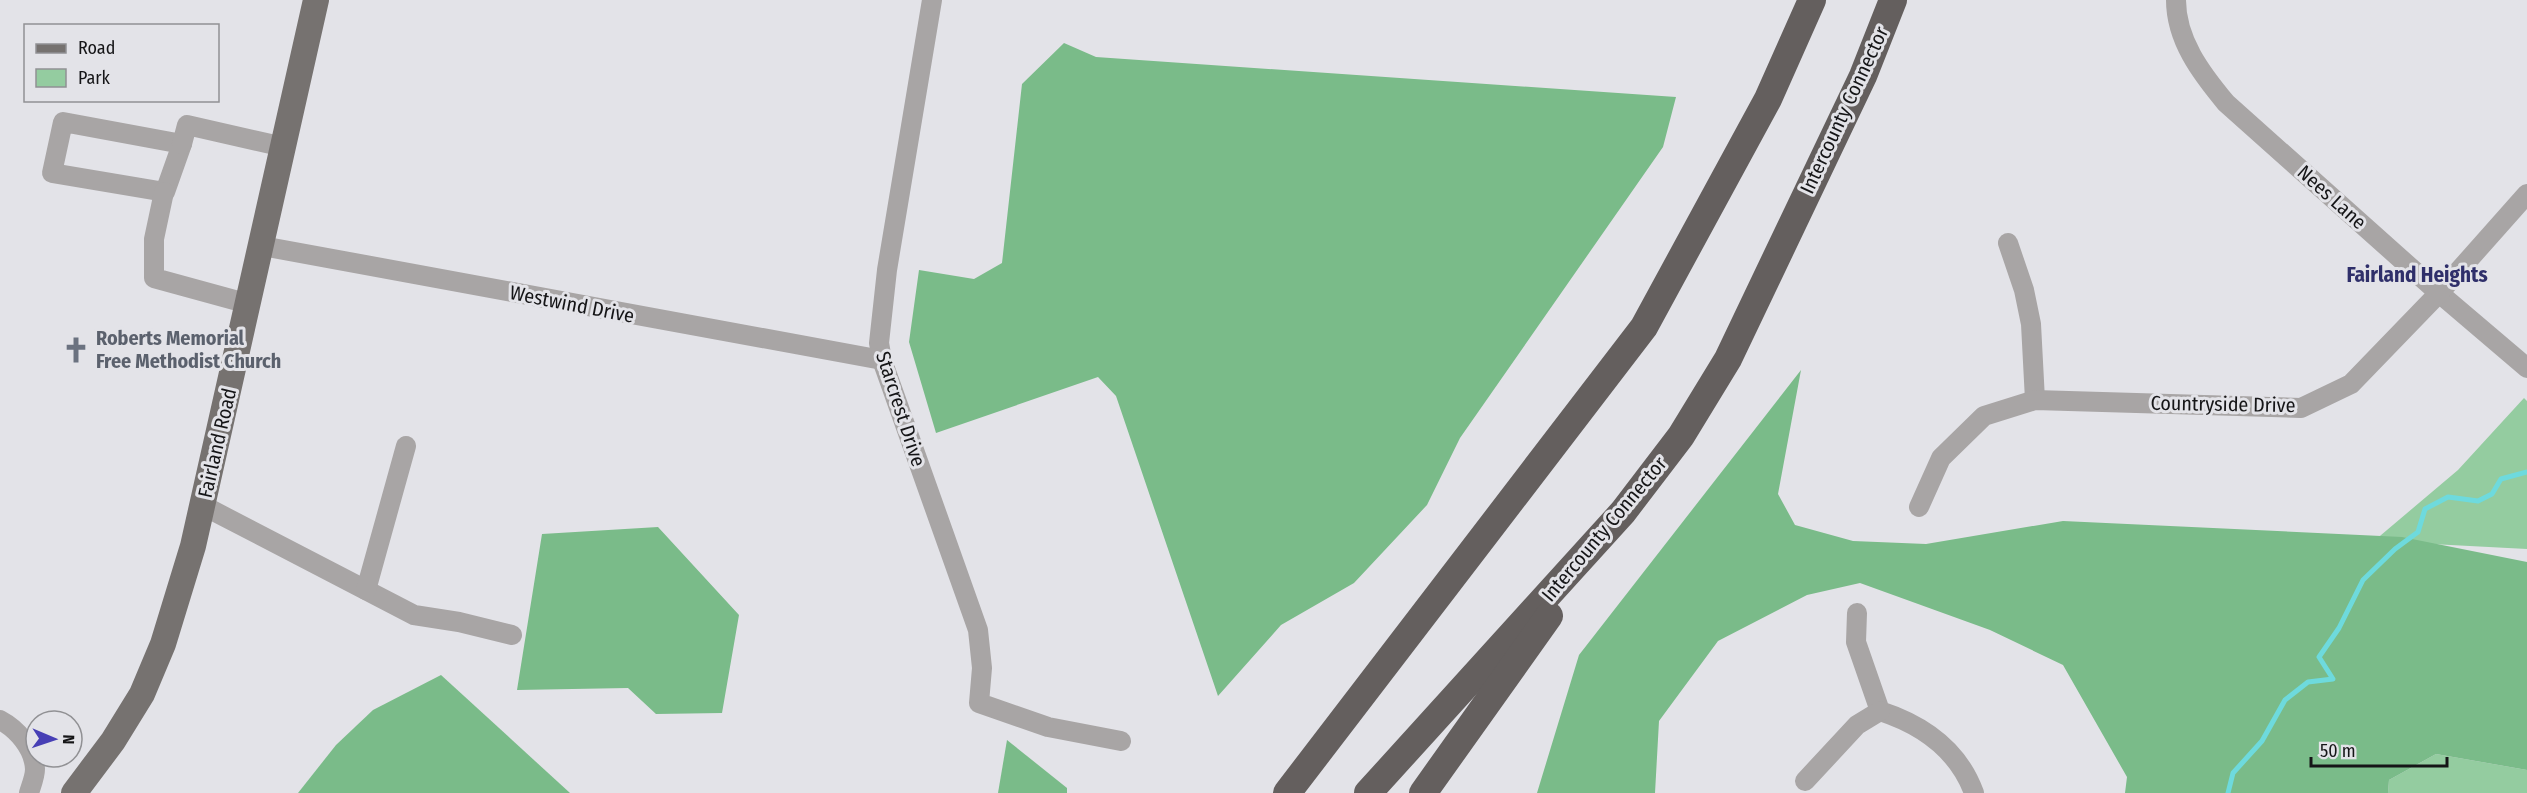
<svg xmlns="http://www.w3.org/2000/svg" width="2527" height="793" font-family="'Fira Sans Condensed',sans-serif">
  <style>
    .green { fill: #94cca0 }
    .forest { fill: #7abb89 }
    .lines { fill: none; stroke-linecap: round; stroke-linejoin: round }
    .stream { stroke: #6edadd; stroke-width: 5 }
    .minor { stroke: #a8a5a5; stroke-width: 20 }
    .major { stroke: #767270; stroke-width: 26 }
    .highway { stroke: #645f5e; stroke-width: 28 }
    .labels { text-anchor: middle; dominant-baseline: central; stroke-width: 6; stroke-linejoin: round; paint-order: stroke }
    .street-label { font-size: 20px; fill: #151517; stroke: #e3e3e8 }
    .worship-label { font-size: 20px; font-weight: bold; fill: #5b616d; stroke: #e3e3e8; text-anchor: start }
    .neighbourhood-label { font-size: 21px; font-weight: bold; fill: #2f2f6a; stroke: #e3e3e8 }
  </style>
  <rect width="100%" height="100%" fill="#e3e3e8"/>
  <!-- green -->
  <g class="green">
    <polygon points="2524,398 2527,401 2527,549 2374,541 2458,470"/>
    <polygon points="2436,754 2527,770 2527,793 2388,793 2389,780"/>
  </g>
  <!-- forest -->
  <g class="forest">
    <polygon points="1064,43 1096,57 1676,97 1663,147 1460,438 1427,505 1354,583 1281,625 1218,696 1116,396 1098,377 936,433 909,342 919,270 974,279 1002,263 1022,84"/>
    <polygon points="1801,370 1778,494 1795,525 1853,541 1926,544 2063,521 2402,537 2527,562 2527,770 2436,754 2389,780 2388,793 2125,793 2127,777 2063,665 1990,630 1860,583 1807,595 1718,641 1659,721 1655,793 1537,793 1579,655"/>
    <polygon points="658,527 739,615 722,713 656,714 628,688 517,690 542,534"/>
    <polygon points="441,675 570,793 298,793 336,745 373,710"/>
    <polygon points="1007,740 1067,788 1067,793 998,793"/>
  </g>
  <g class="lines">
    <!-- stream -->
    <polyline class="stream" points="2228,793 2233,773 2262,741 2285,700 2308,682 2333,679 2319,657 2339,628 2363,580 2395,549 2418,532 2425,509 2448,497 2478,501 2492,494 2501,479 2527,472"/>
    <!-- minor -->
    <g class="minor">
      <polyline points="932,0 887,270 879,343 882,360 978,630 982,668 979,703 1048,727 1121,741"/>
      <path d="M2176,0C2176,40 2201,73 2226,103L2439,293L2527,368"/>
      <polygon points="63,122 182,144 165,192 52,173"/>
      <polyline points="182,144 187,125 284,147"/>
      <polyline points="164,192 154,239 154,278 249,304"/>
      <polyline points="2008,243 2024,290 2031,324 2035,400"/>
      <polyline points="262,246 882,360"/>
      <polyline points="202,505 414,615 459,622 512,635"/>
      <polyline points="1919,507 1941,458 1984,416 2035,400 2301,408 2351,384 2439,293 2527,194"/>
      <polyline points="366,590 406,446"/>
      <path d="M1857,613L1856,642L1880,711C1923,725 1958,749 1974,793"/>
      <path d="M0,720C17,729 34,748 35,769C35,777 31,786 29,793"/>
      <polyline points="1805,781 1857,725 1880,711"/>
    </g>
    <!-- major -->
    <polyline class="major" points="74,793 113,741 142,694 163,644 193,546 316,0"/>
    <!-- highway -->
    <g class="highway">
      <polyline points="1287,793 1644,327 1768,99 1812,0"/>
      <polyline points="1368,793 1623,512 1681,436 1728,359 1863,76 1893,0"/>
      <polyline points="1423,793 1549,616"/>
    </g>
  </g>
  <!-- icons -->
  <defs>
    <g id="church-bare" transform="scale(2.07)"><path d="M-1.2-6h2.4v3.5h3.3v2.4h-3.3V6h-2.4V-.1h-3.3v-2.4h3.3Z" fill="#6b7280" stroke="#e3e3e8" stroke-width="2.5" paint-order="stroke"/></g>
  </defs>
  <g fill-rule="evenodd">
    <use href="#church-bare" x="76" y="350"/>
  </g>
  <g class="labels">
    <!-- street labels -->
    <g class="street-label">
      <text transform="translate(1844 110) rotate(-65)">Intercounty Connector</text>
      <text transform="translate(2332 197) rotate(42)">Nees Lane</text>
      <text transform="translate(572 304) rotate(11)">Westwind Drive</text>
      <text transform="translate(2223 404) rotate(1)">Countryside Drive</text>
      <text transform="translate(901 409) rotate(72)">Starcrest Drive</text>
      <text transform="translate(217 443) rotate(-77)">Fairland Road</text>
      <text transform="translate(1604 529) rotate(-50)">Intercounty Connector</text>
    </g>
    <!-- worship labels -->
    <g class="worship-label">
      <text x="96" y="338">Roberts Memorial<tspan x="96" dy="23">Free Methodist Church</tspan></text>
    </g>
    <!-- neighbourhood labels -->
    <g class="neighbourhood-label">
      <text x="2417" y="275">Fairland Heights</text>
    </g>
  </g>
  <!-- legend -->
  <rect x="24" y="24" width="195" height="78" fill="#e3e3e8" stroke="#919194" stroke-width="1.5"/>
  <rect x="36" y="44" width="30" height="9" fill="#767270" stroke="#919194" stroke-width="1.5"/>
  <text x="78" y="54" font-size="18" fill="#151517">Road</text>
  <rect x="36" y="69" width="30" height="18" fill="#94cca0" stroke="#919194" stroke-width="1.5"/>
  <text x="78" y="84" font-size="18" fill="#151517">Park</text>
  <!-- north arrow -->
  <g transform="translate(54 739) rotate(92)"><circle r="28" fill="#e3e3e8" stroke="#919194" stroke-width="1.5"/>
  <path d="M0-4.5L10 22L0 15L-10 22Z" fill="#473fb5"/>
  <text y="-9" font-size="16" font-weight="bold" text-anchor="middle" fill="#151517">N</text>
  </g>
  <!-- scale -->
  <path d="M2311 757v9h136v-9" fill="none" stroke="#151517" stroke-width="3"/>
  <text x="2320" y="757" font-size="18" fill="#151517" stroke="#e3e3e8" stroke-width="4.5" paint-order="stroke">50 m</text>
</svg>
